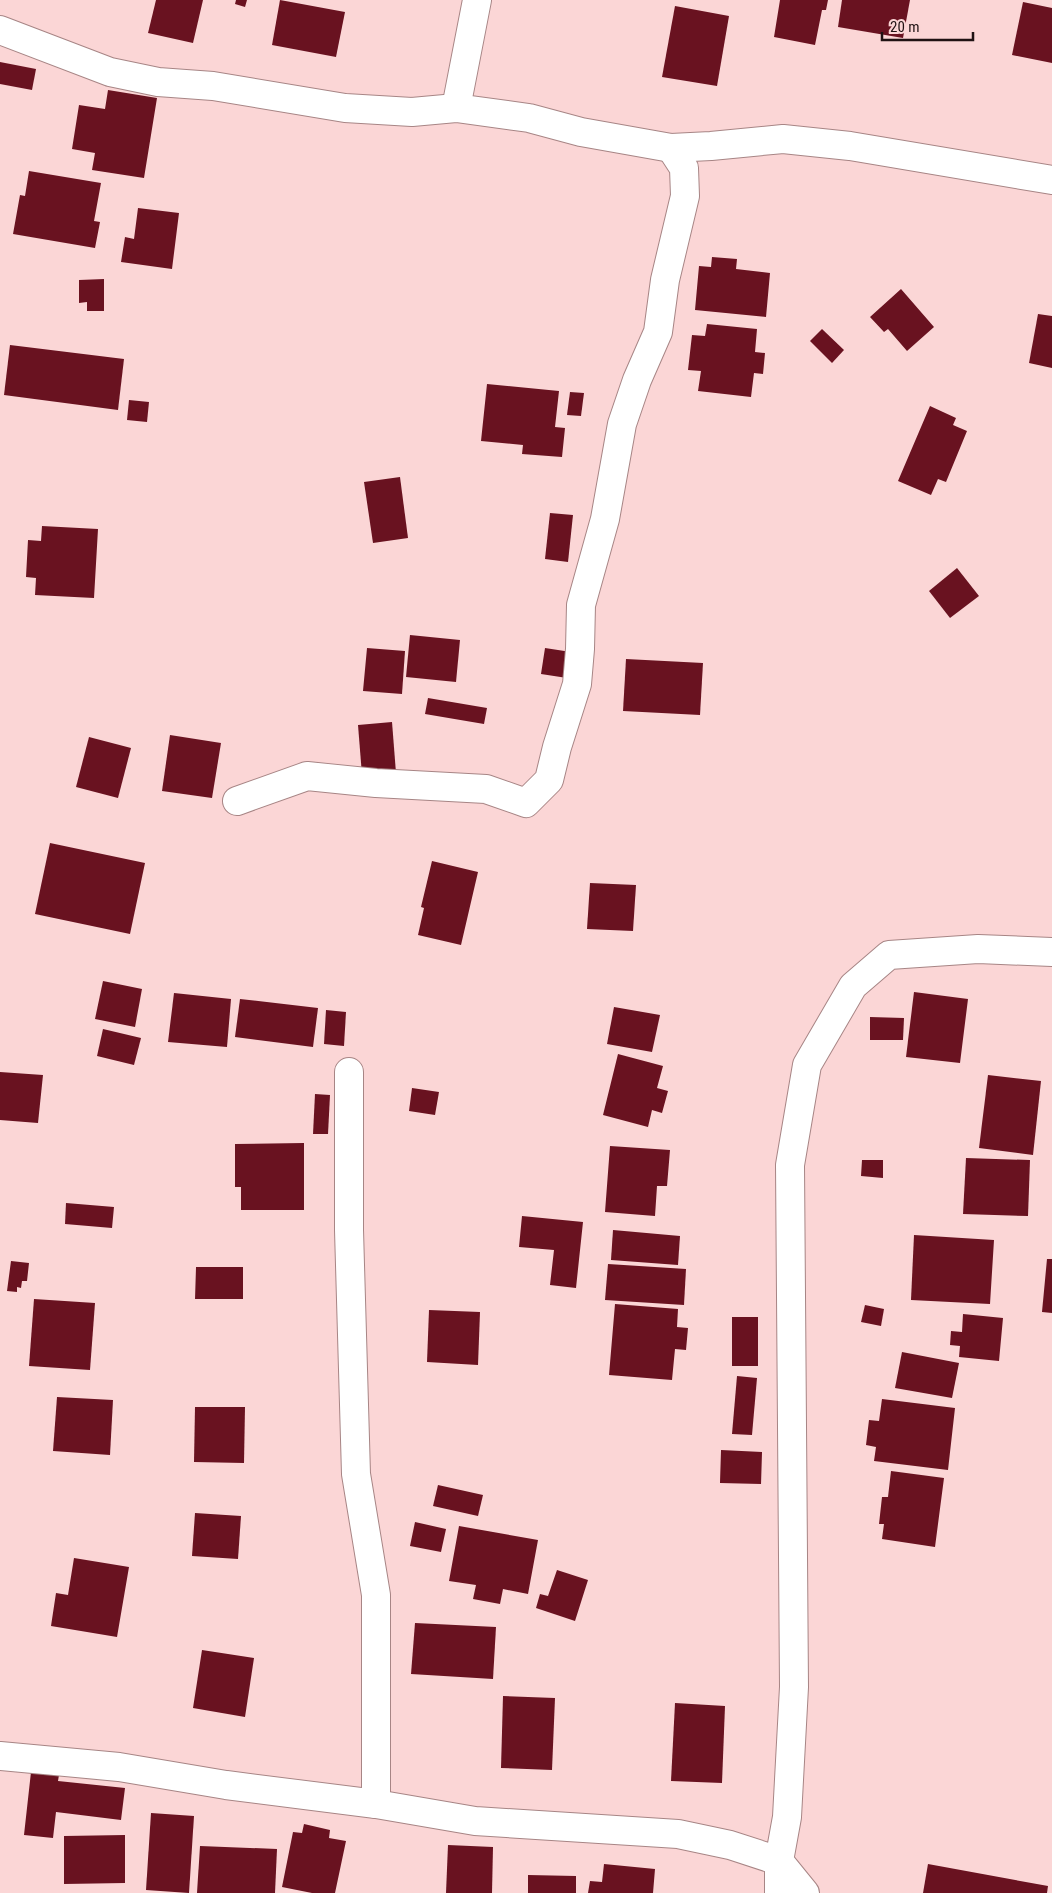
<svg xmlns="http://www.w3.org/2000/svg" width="1052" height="1893" font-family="'Roboto Condensed',sans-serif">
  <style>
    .building { fill: #691220 }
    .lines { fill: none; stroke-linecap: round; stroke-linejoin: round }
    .street-casing { stroke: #a78585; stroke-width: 30 }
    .street { stroke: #fff; stroke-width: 28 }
  </style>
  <rect width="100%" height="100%" fill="#fbd6d6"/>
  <!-- building -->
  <g class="building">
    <polygon points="156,0 203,0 193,43 148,33"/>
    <polygon points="236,0 247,0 245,7 235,4"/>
    <polygon points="280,0 345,12 336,57 272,45"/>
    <polygon points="780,0 828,0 826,10 822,10 815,45 774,37"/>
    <polygon points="842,0 910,0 903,38 838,27"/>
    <polygon points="1023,2 1052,8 1052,63 1012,55"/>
    <polygon points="675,6 729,16 717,86 662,77"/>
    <polygon points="0,62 36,69 32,90 0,84"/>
    <polygon points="108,90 157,98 144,178 92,170 95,153 72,149 79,105 105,109"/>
    <polygon points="29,171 101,183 94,221 100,222 95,248 13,234 20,195 25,196"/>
    <polygon points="138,208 179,213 172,269 121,262 125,237 134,239"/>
    <polygon points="712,257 737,259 736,269 770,273 766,317 695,310 699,266 711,267"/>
    <polygon points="104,279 104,311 87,311 87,302 79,303 79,280"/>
    <polygon points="901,289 934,327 907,351 888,329 884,332 870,317"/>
    <polygon points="1038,314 1052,316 1052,368 1029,363"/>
    <polygon points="707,324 757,329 755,352 765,353 763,374 754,373 751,397 698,391 701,371 688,370 692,335 705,336"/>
    <polygon points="822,329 844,350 832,363 810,341"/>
    <polygon points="10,345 124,359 118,410 4,395"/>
    <polygon points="487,384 559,391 555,427 565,428 562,457 522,454 523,445 481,441"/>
    <polygon points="570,392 584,393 581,416 567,415"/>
    <polygon points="129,400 149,402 147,422 127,420"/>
    <polygon points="930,406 956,418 953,425 967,431 946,482 938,479 931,495 898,481"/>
    <polygon points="400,477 408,538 373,543 364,482"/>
    <polygon points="550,513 573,515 568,562 545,559"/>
    <polygon points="42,526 98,529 94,598 35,595 36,578 26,577 28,540 41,541"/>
    <polygon points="957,568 979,596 950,618 929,591"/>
    <polygon points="410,635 460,640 456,682 406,677"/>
    <polygon points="367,648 405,651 402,694 363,691"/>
    <polygon points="545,648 571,652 567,678 541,674"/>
    <polygon points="626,659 703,663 700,715 623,711"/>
    <polygon points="428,698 487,708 484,724 425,714"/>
    <polygon points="392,722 396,773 362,775 358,725"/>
    <polygon points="170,735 221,743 212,798 162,791"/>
    <polygon points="89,737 131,748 118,798 76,787"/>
    <polygon points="50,843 145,863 130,934 35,914"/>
    <polygon points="432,861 478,872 461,945 418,935 424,908 421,907"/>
    <polygon points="590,883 636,885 633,931 587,929"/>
    <polygon points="103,981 142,989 135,1027 95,1019"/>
    <polygon points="914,992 968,999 960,1063 906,1057"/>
    <polygon points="174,993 231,999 227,1047 168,1042"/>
    <polygon points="240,999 318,1008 313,1047 235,1037"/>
    <polygon points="614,1007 660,1015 652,1052 607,1044"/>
    <polygon points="326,1010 346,1012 344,1046 324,1044"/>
    <polygon points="870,1017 904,1018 903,1040 870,1040"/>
    <polygon points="103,1029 141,1038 134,1065 97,1056"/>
    <polygon points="618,1054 663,1066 657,1088 668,1091 662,1113 652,1110 648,1127 603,1115"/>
    <polygon points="0,1072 43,1075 38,1123 0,1120"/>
    <polygon points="988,1075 1041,1081 1033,1155 979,1148"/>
    <polygon points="412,1088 439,1092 435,1115 409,1111"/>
    <polygon points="315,1094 330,1095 328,1134 313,1134"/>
    <polygon points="304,1143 304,1210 241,1210 241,1187 235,1187 235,1144"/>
    <polygon points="610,1146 670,1150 667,1186 657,1186 655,1216 605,1212"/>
    <polygon points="966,1158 1030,1160 1028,1216 963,1214"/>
    <polygon points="862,1160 883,1160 883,1178 861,1176"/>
    <polygon points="66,1203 114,1207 112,1228 65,1224"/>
    <polygon points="522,1216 583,1222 576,1288 550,1285 554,1250 519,1247"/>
    <polygon points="613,1230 680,1236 678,1265 611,1260"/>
    <polygon points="914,1235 994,1240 990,1304 911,1300"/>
    <polygon points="1047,1259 1052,1259 1052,1313 1042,1312"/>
    <polygon points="11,1261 29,1263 27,1281 22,1281 21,1288 17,1287 17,1292 7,1291"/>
    <polygon points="608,1264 686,1269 684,1305 605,1300"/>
    <polygon points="196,1267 243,1267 243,1299 195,1299"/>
    <polygon points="34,1299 95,1303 90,1370 29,1366"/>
    <polygon points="615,1304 678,1309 677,1327 688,1328 686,1350 675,1349 672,1380 609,1375"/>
    <polygon points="865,1305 884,1309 881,1326 861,1322"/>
    <polygon points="429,1310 480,1312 478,1365 427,1362"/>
    <polygon points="963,1314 1003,1318 999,1361 959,1357 960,1346 950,1345 951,1331 962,1332"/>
    <rect x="732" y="1317" width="26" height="49"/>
    <polygon points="902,1352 959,1363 952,1398 895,1388"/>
    <polygon points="737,1376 757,1378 752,1435 732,1434"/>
    <polygon points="57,1397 113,1400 110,1455 53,1451"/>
    <polygon points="882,1399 955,1408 948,1470 874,1461 876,1447 866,1445 869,1420 879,1421"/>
    <polygon points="195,1407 245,1407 244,1463 194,1462"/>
    <polygon points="721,1450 762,1452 761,1484 720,1483"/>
    <polygon points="891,1471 944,1478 935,1547 882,1539 884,1524 879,1524 882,1497 888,1497"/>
    <polygon points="438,1485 483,1495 478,1516 433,1506"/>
    <polygon points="195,1513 241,1516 238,1559 192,1556"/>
    <polygon points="415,1522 446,1529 441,1552 410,1546"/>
    <polygon points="459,1526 538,1540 528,1594 503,1589 500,1604 473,1599 476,1585 449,1581"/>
    <polygon points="74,1558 129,1567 117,1637 51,1626 56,1593 68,1595"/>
    <polygon points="557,1570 588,1580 575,1621 536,1608 540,1594 548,1596"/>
    <polygon points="415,1623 496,1627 493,1679 411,1674"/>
    <polygon points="202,1650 254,1658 245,1717 193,1708"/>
    <polygon points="503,1696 555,1698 552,1770 501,1768"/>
    <polygon points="675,1703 725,1706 722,1783 671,1781"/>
    <polygon points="31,1772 59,1775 58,1781 125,1788 121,1820 56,1812 53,1838 24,1835"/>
    <polygon points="151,1813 194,1816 189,1893 146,1890"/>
    <polygon points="304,1824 330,1830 329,1838 346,1841 335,1893 312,1893 282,1887 293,1832 302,1833"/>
    <polygon points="125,1835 125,1883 64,1884 64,1836"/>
    <polygon points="448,1845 493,1847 492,1893 446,1893"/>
    <polygon points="200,1846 277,1849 275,1893 197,1893"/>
    <polygon points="604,1864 655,1869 653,1893 588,1893 590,1881 602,1882"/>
    <polygon points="928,1864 1048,1886 1047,1893 923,1893"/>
    <polygon points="528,1875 576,1876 576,1893 528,1893"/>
  </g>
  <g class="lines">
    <!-- street casing -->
    <g class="street-casing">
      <g id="street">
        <polyline points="0,30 110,72 158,82 213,86 345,108 412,112 456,108 529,118 581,132 671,148 711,146 783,139 850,146 1052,180"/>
        <polyline points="456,108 477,0"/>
        <polyline points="237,801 307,776 376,783 486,789 526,803 549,780 557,747 577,684 580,649 581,605 605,519 622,424 637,380 658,332 665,280 685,196 684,168 671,148"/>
        <polyline points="349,1072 349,1230 356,1474 376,1595 376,1804"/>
        <polyline points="0,1756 119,1767 226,1785 376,1804 475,1821 678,1834 730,1845 779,1861 805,1893"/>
        <polyline points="779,1893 779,1861 787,1817 794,1687 790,1165 807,1065 853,986 889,955 978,949 1052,952"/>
      </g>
    </g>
    <!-- street -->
    <use href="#street" class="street"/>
  </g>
  <!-- scale -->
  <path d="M882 32v8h91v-8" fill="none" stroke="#1f1213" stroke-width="2.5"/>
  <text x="890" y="32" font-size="15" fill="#1f1213" stroke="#fbd6d6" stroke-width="4" paint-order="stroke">20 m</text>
</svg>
